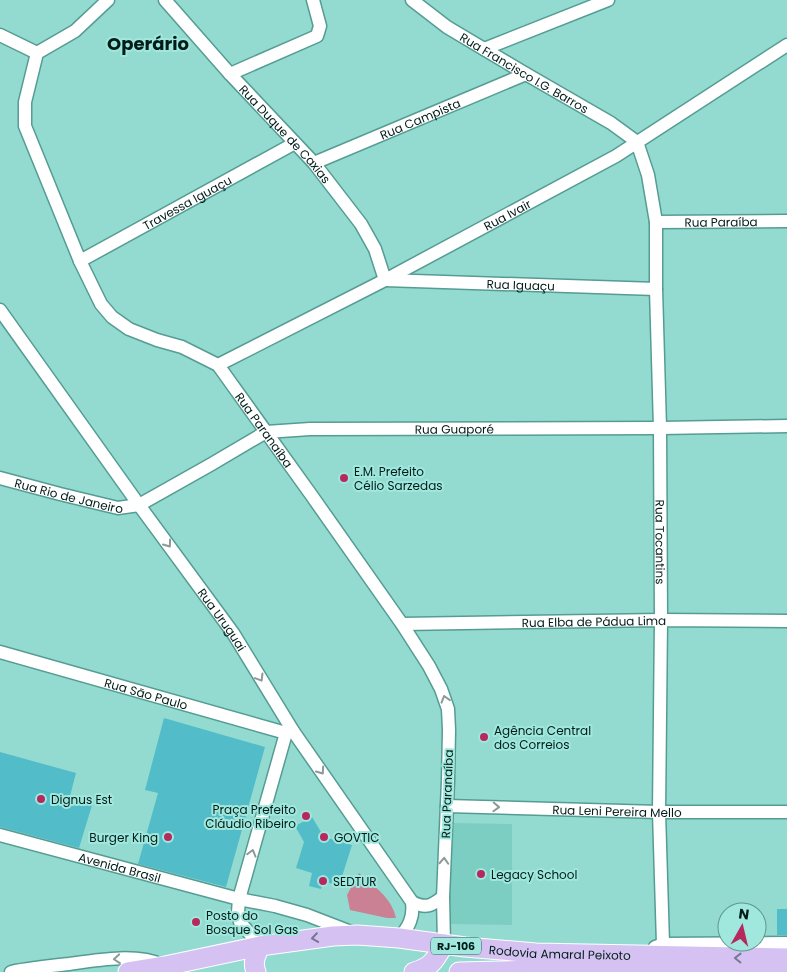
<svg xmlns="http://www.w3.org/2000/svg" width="787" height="972" font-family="Poppins,sans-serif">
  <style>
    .built { fill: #7ccec3 }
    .green { fill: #c98193 }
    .building { fill: #52bdc8 }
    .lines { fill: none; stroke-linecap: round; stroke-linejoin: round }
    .minor-casing { stroke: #559c92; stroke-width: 15 }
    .highway-casing { stroke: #fff; stroke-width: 21 }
    .minor { stroke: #fff; stroke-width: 12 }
    .highway { stroke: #d6c2f2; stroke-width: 19 }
    .oneway { stroke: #8c9998 }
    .oneway2 { stroke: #767790 }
    .poi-dot { fill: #b7295e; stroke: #a0e8dd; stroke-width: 2 }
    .labels { text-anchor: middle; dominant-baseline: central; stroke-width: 4; stroke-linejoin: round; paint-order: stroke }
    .shield { fill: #a0e8dd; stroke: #305954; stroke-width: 1 }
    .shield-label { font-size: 11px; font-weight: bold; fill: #001c19 }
    .street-label { font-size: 12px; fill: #001c19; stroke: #a0e8dd }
    .poi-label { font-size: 12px; fill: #001c19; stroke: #a0e8dd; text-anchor: start }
    .district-label { font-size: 18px; font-weight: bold; fill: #001c19; stroke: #a0e8dd }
  </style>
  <rect width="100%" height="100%" fill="#93dbd0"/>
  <!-- built -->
  <polygon class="built" points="452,823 512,824 512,925 449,924"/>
  <!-- green -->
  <path class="green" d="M359,873C374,886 392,898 396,918H387L350,910L347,895Z"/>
  <!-- building -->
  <g class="building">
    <polygon points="164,718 265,747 226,887 138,864 158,793 145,790"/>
    <polygon points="0,752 76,773 70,796 93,802 79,848 0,827"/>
    <polygon points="312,817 324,837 352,845 339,886 323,881 321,889 309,886 312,873 296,868 304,842 295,826"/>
    <rect x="777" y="909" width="10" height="26"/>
  </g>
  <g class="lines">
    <!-- minor casing -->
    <g class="minor-casing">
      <g id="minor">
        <path id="s1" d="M108,0L75,31L37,53L25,102V126L80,261L101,304L112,317L129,329L157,340L182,347L218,365L312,496L402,624L429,666L441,689L448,709L449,730L448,781L443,897L444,944"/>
        <path id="s2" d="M165,0L230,74L314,163L361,224L375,249L385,280L656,289"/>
        <path id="s3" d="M412,0L447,27L526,74L611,123L637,142L648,175L656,222V289L660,428L661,620L659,812L663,944"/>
        <polyline points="0,35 37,53"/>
        <polyline points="484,49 608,0"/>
        <polyline points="230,74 317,36 320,26 313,0"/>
        <path id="s4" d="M314,163L526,74"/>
        <path id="s5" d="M656,222L787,221"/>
        <path id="s6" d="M80,261L295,143"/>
        <path id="s7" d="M0,310L139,505L233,633L293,731L412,902C414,917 409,927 399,938"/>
        <path id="s8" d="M218,365L385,280L616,156L787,45"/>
        <path id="s9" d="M0,478L60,494L118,508L139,505L210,465L266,432L310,429L660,428L787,426"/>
        <path id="s10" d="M402,624L661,620L787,621"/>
        <path id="s11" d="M0,652L286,733L293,731"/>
        <path id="s12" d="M447,806L659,812H787"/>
        <path id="s13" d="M0,835L239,899L275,906L307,915L351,932"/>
        <path d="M412,902C426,909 431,906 443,897"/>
        <polyline points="260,946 240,922 238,912 239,899 286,733"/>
        <polyline points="655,947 663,944 787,943"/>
        <path d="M11,972C30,968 50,966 69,964C97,960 137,953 162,965"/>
      </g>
    </g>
    <!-- highway casing -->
    <g class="highway-casing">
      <g id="highway">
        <path id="s14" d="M128,972L165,966L260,946L333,936L357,935L399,938L465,947L536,953L787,958"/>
        <path d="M256,972C252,962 256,955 260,946"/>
        <path d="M414,972C432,967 435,960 444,944"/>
        <polyline points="459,972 542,970 787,971"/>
      </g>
    </g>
    <!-- minor -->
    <use href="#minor" class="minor"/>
    <!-- highway -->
    <use href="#highway" class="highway"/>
  </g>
  <!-- one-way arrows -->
  <defs><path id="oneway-chevron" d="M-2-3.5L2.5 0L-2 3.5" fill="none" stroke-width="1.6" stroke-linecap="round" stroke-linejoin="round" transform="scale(1.25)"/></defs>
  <g class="oneway">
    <use href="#oneway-chevron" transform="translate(168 544) rotate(54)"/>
    <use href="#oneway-chevron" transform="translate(260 678) rotate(59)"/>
    <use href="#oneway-chevron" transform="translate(445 699) rotate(-107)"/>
    <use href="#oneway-chevron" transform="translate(321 771) rotate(55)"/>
    <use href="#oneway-chevron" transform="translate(496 807) rotate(2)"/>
    <use href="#oneway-chevron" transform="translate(252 853) rotate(-74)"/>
    <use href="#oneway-chevron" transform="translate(444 861) rotate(-87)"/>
    <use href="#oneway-chevron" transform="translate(117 959) rotate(175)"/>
  </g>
  <g class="oneway2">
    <use href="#oneway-chevron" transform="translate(315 938) rotate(172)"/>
    <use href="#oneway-chevron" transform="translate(738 958) rotate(-179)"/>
  </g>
  <!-- markers -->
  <g class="poi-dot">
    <circle cx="344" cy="478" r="5"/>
    <circle cx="484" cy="737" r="5"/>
    <circle cx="41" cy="799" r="5"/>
    <circle cx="306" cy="816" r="5"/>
    <circle cx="168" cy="837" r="5"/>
    <circle cx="324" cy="837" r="5"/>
    <circle cx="481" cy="874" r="5"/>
    <circle cx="323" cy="881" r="5"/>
    <circle cx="196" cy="922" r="5"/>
  </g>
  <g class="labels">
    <!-- shield labels -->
    <rect class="shield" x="431" y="937.5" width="50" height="17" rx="4"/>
    <g class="shield-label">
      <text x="456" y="946">RJ-106</text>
    </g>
    <!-- street labels -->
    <g class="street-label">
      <text stroke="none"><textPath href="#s3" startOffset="134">Rua Francisco I.G. Barros</textPath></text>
      <text stroke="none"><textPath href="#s4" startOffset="115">Rua Campista</textPath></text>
      <text stroke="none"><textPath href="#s2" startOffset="180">Rua Duque de Caxias</textPath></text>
      <text stroke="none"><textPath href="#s6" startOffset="122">Travessa Iguaçu</textPath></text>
      <text stroke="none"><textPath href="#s8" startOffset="326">Rua Ivair</textPath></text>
      <text stroke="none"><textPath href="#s5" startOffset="65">Rua Paraíba</textPath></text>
      <text stroke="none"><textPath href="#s2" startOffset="495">Rua Iguaçu</textPath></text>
      <text stroke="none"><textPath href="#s9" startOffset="478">Rua Guaporé</textPath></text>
      <text stroke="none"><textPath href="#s1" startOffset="571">Rua Paranaíba</textPath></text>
      <text stroke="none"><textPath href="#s9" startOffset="71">Rua Rio de Janeiro</textPath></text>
      <text stroke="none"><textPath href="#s3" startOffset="669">Rua Tocantins</textPath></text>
      <text stroke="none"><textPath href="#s7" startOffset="381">Rua Uruguai</textPath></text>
      <text stroke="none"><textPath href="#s10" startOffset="192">Rua Elba de Pádua Lima</textPath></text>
      <text stroke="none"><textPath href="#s11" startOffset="152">Rua São Paulo</textPath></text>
      <text transform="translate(447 794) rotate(-88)">Rua Paranaíba</text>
      <text stroke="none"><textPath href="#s12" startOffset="170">Rua Leni Pereira Mello</textPath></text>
      <text stroke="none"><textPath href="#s13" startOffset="124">Avenida Brasil</textPath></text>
      <text stroke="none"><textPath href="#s14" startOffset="436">Rodovia Amaral Peixoto</textPath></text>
    </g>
    <!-- poi labels -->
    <g class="poi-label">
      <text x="354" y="471">E.M. Prefeito<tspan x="354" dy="14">Célio Sarzedas</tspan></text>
      <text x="494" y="730">Agência Central<tspan x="494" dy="14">dos Correios</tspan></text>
      <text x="51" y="799">Dignus Est</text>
      <text x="296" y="809" text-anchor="end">Praça Prefeito<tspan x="296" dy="14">Cláudio Ribeiro</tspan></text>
      <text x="158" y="837" text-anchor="end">Burger King</text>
      <text x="334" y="837">GOVTIC</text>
      <text x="491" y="874">Legacy School</text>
      <text x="333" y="881">SEDTUR</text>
      <text x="206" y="915">Posto do<tspan x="206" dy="14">Bosque Sol Gas</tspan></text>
    </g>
    <!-- district labels -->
    <g class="district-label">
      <text x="148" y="43">Operário</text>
    </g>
  </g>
  <!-- north arrow -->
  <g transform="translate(742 927) rotate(8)"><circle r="24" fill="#a0e8dd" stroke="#60968f"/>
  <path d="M0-4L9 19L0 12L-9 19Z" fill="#b7295e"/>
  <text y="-8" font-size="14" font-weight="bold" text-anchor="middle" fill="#001c19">N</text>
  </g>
</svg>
